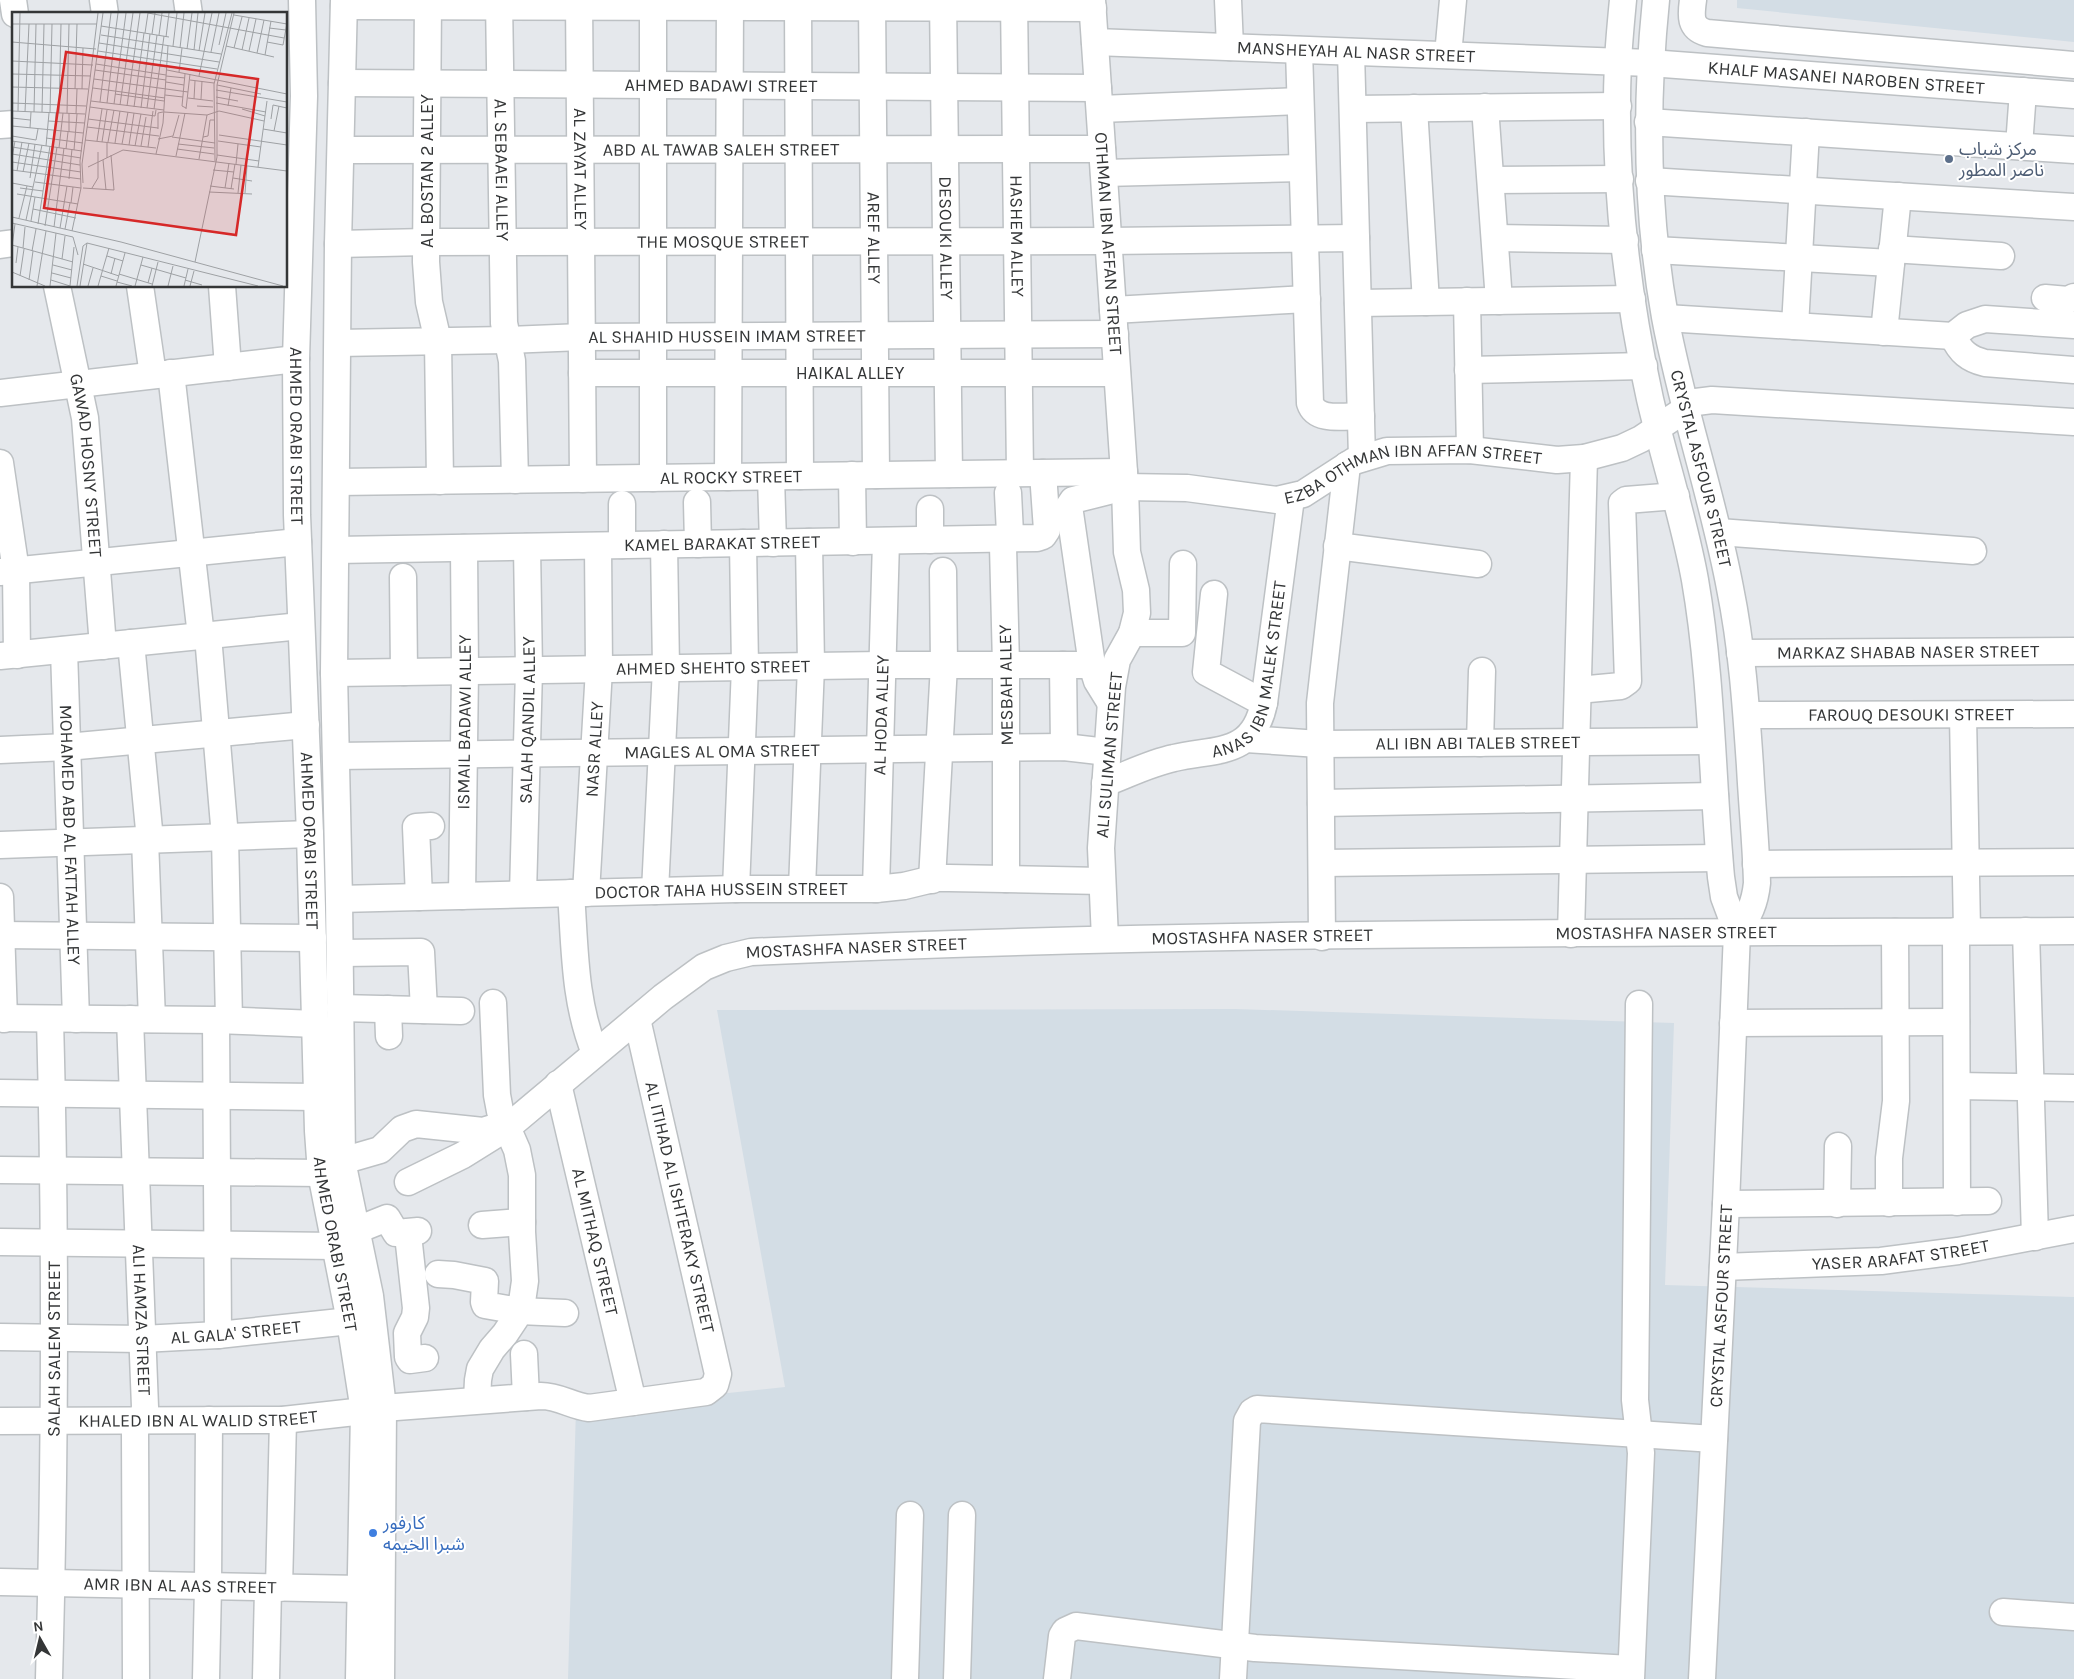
<svg xmlns="http://www.w3.org/2000/svg" width="2074" height="1679" font-family="Karla,'Noto Sans Arabic',sans-serif">
  <style>
    .built { fill: #d3dde5 }
    .lines { fill: none; stroke-linecap: round; stroke-linejoin: round }
    .minor-casing { stroke: #bdc1c4; stroke-width: 29 }
    .minor { stroke: #fff; stroke-width: 26 }
    .service-dot { fill: #5c6f8a; stroke: #fff; stroke-width: 2 }
    .shop-dot { fill: #3f7fe0; stroke: #fff; stroke-width: 2 }
    .labels { text-anchor: middle; dominant-baseline: central; stroke-width: 4; stroke-linejoin: round; paint-order: stroke }
    .street-label { font-size: 18px; fill: #343637; stroke: #fff }
    .service-label { font-size: 18px; fill: #4e5e75; stroke: #fff; text-anchor: start }
    .shop-label { font-size: 18px; fill: #366cbe; stroke: #fff; text-anchor: start }
    .inset-road { fill: none; stroke: #9ea1a4; stroke-width: 1 }
    .view { fill: #d62828; fill-opacity: 0.15; stroke: #d62828; stroke-width: 2.5 }
    .inset-edge { fill: none; stroke: #343637; stroke-width: 2.5 }
  </style>
  <rect width="100%" height="100%" fill="#e5e8ec"/>
  <!-- built -->
  <g class="built">
    <polygon points="1737,0 2074,0 2074,42 1737,8"/>
    <polygon points="1235,1009 1674,1023 1665,1285 2074,1297 2074,1679 568,1679 576,1409 785,1387 717,1010"/>
  </g>
  <g class="lines">
    <!-- minor casing -->
    <g class="minor-casing">
      <g id="minor">
        <polyline points="13,0 15,14"/>
        <polyline points="103,0 105,14"/>
        <polyline points="187,0 189,14"/>
        <path id="s1" d="M302,0L304,96L296,359L297,515L310,834L318,1131L321,1173L350,1321L364,1411L359,1679"/>
        <polyline points="344,0 338,244 334,673 339,899 342,1161 370,1296 383,1408 381,1679"/>
        <polyline points="428,0 426,262 429,302 438,341 440,481"/>
        <path id="s2" d="M499,0L504,323L512,361L515,480"/>
        <path id="s3" d="M579,0L583,479"/>
        <polyline points="798,0 800,476"/>
        <path id="s4" d="M872,0L876,475"/>
        <path id="s5" d="M943,0L949,474"/>
        <path id="s6" d="M1014,0L1020,473"/>
        <path id="s7" d="M1092,0L1125,487L1127,552L1136,590L1137,613L1132,633L1117,660L1112,687L1101,848L1105,939"/>
        <polyline points="1228,0 1230,47"/>
        <path d="M1623,0C1621,21 1619,41 1618,62C1613,174 1626,290 1650,399C1664,459 1684,519 1695,580C1712,678 1712,778 1721,877L1724,897L1737,932L1726,1204L1702,1679"/>
        <path id="s8" d="M1656,0C1645,108 1646,211 1665,317C1682,409 1713,497 1730,588C1742,647 1746,707 1750,766C1752,805 1756,844 1757,883C1755,903 1749,916 1737,932"/>
        <path d="M1693,0C1691,15 1689,28 1707,33L2074,65"/>
        <polyline points="344,6 1093,8"/>
        <path id="s9" d="M1095,42L1650,63L2074,95"/>
        <path d="M1299,50L1310,403C1316,422 1344,416 1361,416"/>
        <polyline points="1351,52 1362,458"/>
        <polyline points="1448,55 1453,0"/>
        <path id="s10" d="M342,83L1098,88"/>
        <polyline points="1485,107 1499,301"/>
        <polyline points="1414,108 1426,302"/>
        <polyline points="1100,109 1300,101"/>
        <polyline points="1353,109 1618,106"/>
        <polyline points="1648,122 2074,150"/>
        <polyline points="0,125 14,124"/>
        <polyline points="2019,146 2023,91"/>
        <path id="s11" d="M341,150L1102,149"/>
        <polyline points="1104,173 1302,168"/>
        <polyline points="1491,180 1620,179"/>
        <polyline points="1649,181 2074,207"/>
        <polyline points="1495,238 1625,240"/>
        <path id="s12" d="M338,244L426,242L1108,241L1356,238"/>
        <polyline points="0,245 14,243"/>
        <polyline points="1892,249 2001,256"/>
        <polyline points="1655,250 1891,263"/>
        <path id="s13" d="M57,286L85,418L103,646"/>
        <polyline points="140,286 153,375"/>
        <polyline points="222,286 228,367"/>
        <polyline points="2045,298 2068,300 2074,297"/>
        <polyline points="1467,301 1470,450"/>
        <polyline points="1358,303 1632,299"/>
        <polyline points="1113,310 1307,299"/>
        <polyline points="1666,318 1953,336 1967,325 1985,319 2074,325"/>
        <polyline points="1795,326 1806,132"/>
        <polyline points="1884,332 1898,196"/>
        <path d="M1953,336C1960,352 1969,359 1985,363L2074,370"/>
        <path id="s14" d="M338,343L506,340L582,337L1115,334"/>
        <polyline points="1468,370 1644,366"/>
        <polyline points="171,373 201,636"/>
        <path id="s15" d="M582,373H1117"/>
        <polyline points="0,393 296,359"/>
        <polyline points="0,463 16,571 17,655"/>
        <polyline points="852,475 853,542"/>
        <polyline points="728,477 730,0"/>
        <polyline points="771,477 773,543"/>
        <polyline points="653,478 653,0"/>
        <path id="s16" d="M337,482L1124,472"/>
        <polyline points="697,502 698,544"/>
        <polyline points="622,504 622,545"/>
        <polyline points="930,509 930,540"/>
        <polyline points="1719,532 1973,551"/>
        <polyline points="1337,546 1478,564"/>
        <path id="s17" d="M336,550L1037,538L1043,536L1047,530L1043,473"/>
        <polyline points="0,572 298,542"/>
        <polyline points="403,577 404,672"/>
        <polyline points="1214,594 1206,672 1264,703"/>
        <polyline points="1132,633 1182,633 1183,564"/>
        <polyline points="208,636 225,837 229,1020"/>
        <polyline points="131,643 150,840"/>
        <path id="s18" d="M64,650L76,1019"/>
        <path id="s19" d="M1740,653L2074,651"/>
        <polyline points="0,656 301,626"/>
        <polyline points="1063,665 1064,747"/>
        <path id="s20" d="M334,673L882,665H1092"/>
        <polyline points="1578,690 1621,686 1628,681 1622,503 1626,500 1676,496"/>
        <path id="s21" d="M1110,702L1097,681L1092,665L1069,506L1073,500L1125,487L1187,488L1277,500L1303,494L1354,461L1387,451L1470,450L1557,460L1584,458L1622,448L1641,439L1696,402L1712,400L2074,422"/>
        <path id="s22" d="M1747,715L2074,714"/>
        <polyline points="1963,715 1967,931"/>
        <path id="s23" d="M1246,739L1319,744L1711,741"/>
        <polyline points="1480,743 1482,671"/>
        <polyline points="0,750 67,747 306,725"/>
        <path id="s24" d="M336,756L1064,747L1107,752"/>
        <path id="s25" d="M1105,783C1127,775 1150,763 1174,758C1216,748 1253,757 1264,703L1291,498"/>
        <polyline points="1321,803 1715,796"/>
        <polyline points="145,840 152,1019"/>
        <polyline points="0,845 310,834"/>
        <polyline points="1322,863 1719,858"/>
        <polyline points="1756,864 2074,862"/>
        <polyline points="1006,879 1006,665 1003,546 1010,534 1008,493"/>
        <polyline points="932,880 944,665 943,571"/>
        <polyline points="802,888 811,666 809,542"/>
        <polyline points="736,889 745,667 743,543"/>
        <path id="s26" d="M876,889L886,541"/>
        <polyline points="655,891 666,668 664,544"/>
        <path d="M571,893C575,949 574,1001 595,1053"/>
        <path id="s27" d="M586,893L599,669L598,546"/>
        <path id="s28" d="M523,894L529,670L527,547"/>
        <path id="s29" d="M462,896L465,671L464,548"/>
        <polyline points="0,897 4,1019"/>
        <polyline points="419,897 416,827 431,826"/>
        <path id="s30" d="M339,899L736,889H876L904,886L937,878H949L1102,881"/>
        <polyline points="1956,931 1957,1202"/>
        <polyline points="2026,931 2035,1237"/>
        <polyline points="1571,934 1584,458"/>
        <polyline points="0,935 313,938"/>
        <polyline points="1322,937 1320,703 1347,465"/>
        <polyline points="340,953 421,952 424,1010"/>
        <polyline points="340,1008 461,1011"/>
        <polyline points="388,1009 389,1036"/>
        <polyline points="0,1018 216,1020 316,1024"/>
        <path id="s31" d="M130,1019L145,1407C144,1417 137,1423 135,1432L136,1679"/>
        <polyline points="216,1020 218,1335"/>
        <polyline points="1733,1023 1956,1022"/>
        <path id="s32" d="M558,1084L633,1402"/>
        <polyline points="1957,1086 2074,1088"/>
        <polyline points="0,1093 317,1097"/>
        <polyline points="342,1161 380,1150 402,1129 416,1124 483,1131 503,1125"/>
        <polyline points="0,1170 321,1173"/>
        <path id="s33" d="M408,1182L463,1155L508,1127L663,997L704,967L726,958L751,952C1191,931 1633,933 2074,931"/>
        <polyline points="1889,1203 1889,1158 1896,1101 1895,932"/>
        <polyline points="1726,1204 1988,1201"/>
        <polyline points="1837,1204 1838,1146"/>
        <polyline points="482,1225 522,1222"/>
        <polyline points="357,1230 387,1218 396,1233 418,1231"/>
        <polyline points="0,1242 336,1246"/>
        <polyline points="409,1244 416,1308 415,1317 407,1333 408,1357 410,1360 425,1358"/>
        <path id="s34" d="M1723,1267L1881,1261L1958,1251L2074,1229"/>
        <polyline points="438,1274 454,1275 485,1281 484,1302 485,1305 519,1311 565,1313"/>
        <path id="s35" d="M0,1337L142,1339L218,1335L350,1321"/>
        <polyline points="524,1354 526,1397"/>
        <polyline points="477,1400 478,1380 480,1369 492,1349 505,1334 515,1319 522,1302 525,1281 522,1232 522,1175 517,1150 500,1111 497,1095 493,1003"/>
        <path d="M383,1408L541,1396C559,1396 572,1406 589,1408L706,1392L715,1385L718,1374L637,1019"/>
        <path id="s36" d="M0,1421L283,1420L364,1411"/>
        <path id="s37" d="M0,1582L361,1589"/>
        <polyline points="279,1588 283,1420"/>
        <polyline points="2003,1612 2074,1617"/>
        <path id="s38" d="M49,1679C55,1459 56,1239 50,1019"/>
        <polyline points="206,1679 208,1586 209,1420"/>
        <polyline points="266,1679 268,1588"/>
        <polyline points="905,1679 910,1515"/>
        <polyline points="957,1679 962,1515"/>
        <polyline points="1057,1679 1062,1636 1065,1631 1076,1626 1255,1648 1631,1669"/>
        <polyline points="1233,1679 1247,1421 1252,1412 1257,1409 1714,1439"/>
        <polyline points="1631,1679 1641,1453 1635,1400 1639,1004"/>
      </g>
    </g>
    <!-- minor -->
    <use href="#minor" class="minor"/>
  </g>
  <!-- markers -->
  <circle class="service-dot" cx="1949" cy="159" r="5"/>
  <circle class="shop-dot" cx="373" cy="1533" r="5"/>
  <g class="labels">
    <!-- street labels -->
    <g class="street-label">
      <text stroke="none"><textPath href="#s9" startOffset="261">MANSHEYAH AL NASR STREET</textPath></text>
      <text stroke="none"><textPath href="#s9" startOffset="752">KHALF MASANEI NAROBEN STREET</textPath></text>
      <text stroke="none"><textPath href="#s10" startOffset="379">AHMED BADAWI STREET</textPath></text>
      <text stroke="none"><textPath href="#s11" startOffset="380">ABD AL TAWAB SALEH STREET</textPath></text>
      <text stroke="none"><textPath href="#s3" startOffset="169">AL ZAYAT ALLEY</textPath></text>
      <text stroke="none"><textPath href="#s2" startOffset="170">AL SEBAAEI ALLEY</textPath></text>
      <text transform="translate(427 171) rotate(-90)">AL BOSTAN 2 ALLEY</text>
      <text stroke="none"><textPath href="#s4" startOffset="238">AREF ALLEY</textPath></text>
      <text stroke="none"><textPath href="#s5" startOffset="238">DESOUKI ALLEY</textPath></text>
      <text stroke="none"><textPath href="#s6" startOffset="236">HASHEM ALLEY</textPath></text>
      <text stroke="none"><textPath href="#s12" startOffset="385">THE MOSQUE STREET</textPath></text>
      <text stroke="none"><textPath href="#s7" startOffset="244">OTHMAN IBN AFFAN STREET</textPath></text>
      <text stroke="none"><textPath href="#s14" startOffset="389">AL SHAHID HUSSEIN IMAM STREET</textPath></text>
      <text stroke="none"><textPath href="#s15" startOffset="268">HAIKAL ALLEY</textPath></text>
      <text stroke="none"><textPath href="#s1" startOffset="436">AHMED ORABI STREET</textPath></text>
      <text stroke="none"><textPath href="#s13" startOffset="182">GAWAD HOSNY STREET</textPath></text>
      <text stroke="none"><textPath href="#s8" startOffset="474">CRYSTAL ASFOUR STREET</textPath></text>
      <text stroke="none"><textPath href="#s16" startOffset="394">AL ROCKY STREET</textPath></text>
      <text stroke="none"><textPath href="#s21" startOffset="558">EZBA OTHMAN IBN AFFAN STREET</textPath></text>
      <text stroke="none"><textPath href="#s17" startOffset="386">KAMEL BARAKAT STREET</textPath></text>
      <text stroke="none"><textPath href="#s19" startOffset="168">MARKAZ SHABAB NASER STREET</textPath></text>
      <text stroke="none"><textPath href="#s25" startOffset="212">ANAS IBN MALEK STREET</textPath></text>
      <text stroke="none"><textPath href="#s20" startOffset="379">AHMED SHEHTO STREET</textPath></text>
      <text transform="translate(1006 685) rotate(-91)">MESBAH ALLEY</text>
      <text stroke="none"><textPath href="#s26" startOffset="174">AL HODA ALLEY</textPath></text>
      <text stroke="none"><textPath href="#s22" startOffset="164">FAROUQ DESOUKI STREET</textPath></text>
      <text stroke="none"><textPath href="#s28" startOffset="174">SALAH QANDIL ALLEY</textPath></text>
      <text stroke="none"><textPath href="#s29" startOffset="174">ISMAIL BADAWI ALLEY</textPath></text>
      <text stroke="none"><textPath href="#s23" startOffset="232">ALI IBN ABI TALEB STREET</textPath></text>
      <text stroke="none"><textPath href="#s27" startOffset="144">NASR ALLEY</textPath></text>
      <text stroke="none"><textPath href="#s24" startOffset="386">MAGLES AL OMA STREET</textPath></text>
      <text transform="translate(1109 755) rotate(-85)">ALI SULIMAN STREET</text>
      <text stroke="none"><textPath href="#s18" startOffset="185">MOHAMED ABD AL FATTAH ALLEY</textPath></text>
      <text stroke="none"><textPath href="#s1" startOffset="841">AHMED ORABI STREET</textPath></text>
      <text stroke="none"><textPath href="#s30" startOffset="382">DOCTOR TAHA HUSSEIN STREET</textPath></text>
      <text stroke="none"><textPath href="#s33" startOffset="1332">MOSTASHFA NASER STREET</textPath></text>
      <text stroke="none"><textPath href="#s33" startOffset="928">MOSTASHFA NASER STREET</textPath></text>
      <text stroke="none"><textPath href="#s33" startOffset="522">MOSTASHFA NASER STREET</textPath></text>
      <text transform="translate(680 1207) rotate(77)">AL ITIHAD AL ISHTERAKY STREET</text>
      <text stroke="none"><textPath href="#s32" startOffset="162">AL MITHAQ STREET</textPath></text>
      <text stroke="none"><textPath href="#s1" startOffset="1246">AHMED ORABI STREET</textPath></text>
      <text stroke="none"><textPath href="#s34" startOffset="178">YASER ARAFAT STREET</textPath></text>
      <text transform="translate(1721 1306) rotate(-87)">CRYSTAL ASFOUR STREET</text>
      <text stroke="none"><textPath href="#s31" startOffset="301">ALI HAMZA STREET</textPath></text>
      <text stroke="none"><textPath href="#s35" startOffset="236">AL GALA' STREET</textPath></text>
      <text stroke="none"><textPath href="#s38" startOffset="330">SALAH SALEM STREET</textPath></text>
      <text stroke="none"><textPath href="#s36" startOffset="198">KHALED IBN AL WALID STREET</textPath></text>
      <text stroke="none"><textPath href="#s37" startOffset="180">AMR IBN AL AAS STREET</textPath></text>
    </g>
    <!-- service labels -->
    <g class="service-label">
      <text x="1959" y="149">مركز شباب<tspan x="1959" dy="21">ناصر المطور</tspan></text>
    </g>
    <!-- shop labels -->
    <g class="shop-label">
      <text x="383" y="1523">كارفور<tspan x="383" dy="21">شبرا الخيمه</tspan></text>
    </g>
  </g>
  <!-- overview -->
  <g transform="translate(12 12)">
    <rect width="275" height="275" fill="#e5e8ec"/>
    <path class="inset-road" d="M136,1L272,26M222,3L275,12M0,12H85M89,14L157,25M104,16L106,1M257,16L274,18M133,21L136,1M140,22L143,1M89,23L209,42M147,23L150,1M154,25L157,1M0,30L84,37M255,30L271,33L275,11M87,31L207,50M207,33L214,1M161,34L165,1M214,34L262,45M168,36L172,1M222,36L230,5M175,37L180,1M182,38L186,1M230,38L237,6M86,39L205,57M187,39L193,1M237,39L244,7M199,40L207,1M245,41L252,8M253,43L259,9M86,45L155,55M0,49L81,53M84,52L154,63M83,58L154,68M155,58L275,82M167,60L170,36M0,62L79,64M173,62L170,94L174,96M154,64L173,66M187,64L200,1M82,67L176,80M178,68L202,71M154,70L172,73M205,73L249,82M0,75L76,77M81,76L153,86M63,77L65,12M70,77L71,36M204,78L275,90M103,82L152,89M153,83L171,85M204,85L226,89M176,86L201,89M182,87L183,69M189,87L190,69M79,89L152,98M88,90L99,1M0,91L74,94M95,91L104,16M204,91L254,100M102,92L114,1M108,93L121,1M115,94L128,1M185,94L201,95M216,94L219,76M78,95L143,104L144,98M122,95L132,21M129,96L138,22M135,96L145,23M142,97L152,24M174,97L178,62M230,97L253,104M0,99L73,102M6,99L8,1M13,100L17,12M22,100L24,12M30,100L32,12M152,100L195,103L207,99L252,109M38,101L40,12M47,101L49,12M55,101L57,12M64,102L65,77M0,106L18,108M76,107L146,116M259,107L261,93L275,96M36,109L73,111M0,114L71,121M75,115L147,124M18,116L19,100M146,117V101L151,100M251,117L275,121M43,118L44,101M262,119L267,94M57,120V101M207,123L275,133M0,124L24,128L26,117M160,125L203,131M191,125L196,124L198,108H203M34,126L71,131M146,127L161,124L167,103M73,128L144,136M0,129L70,139M85,129L90,97M206,129L249,135M90,130L95,98M95,130V146M96,130L102,98M103,131L108,99M110,132L116,100M166,132L202,136M117,133L122,101M34,134L37,101M123,134L129,102M129,134L134,105M0,135L69,146M41,135L42,118M136,135L141,99M47,136L51,101M54,137L56,120M165,137L202,142M62,138L65,102M0,142L68,153M144,142L151,111L156,34M205,143L247,149M164,144L173,101M0,146L3,129M187,147L195,103M91,148L94,178M203,149L202,72L220,1M0,150L69,160M224,152L226,132M76,155L111,138L275,159M246,155L255,89M0,158L69,167M201,158L222,160M5,159L10,130M11,160L17,131M18,166L23,132M221,166L240,169M57,167L60,137M23,170L69,176M0,171L21,175M71,171L70,152L91,1M198,174L222,177M8,176L31,179M71,176L102,178L99,143M80,176L86,166V140M213,176L217,151M219,177L223,152M197,180L240,182M226,181L229,153M233,181L235,154M5,182L66,192M59,191L61,175M21,197L64,206M0,205L109,230L271,274M7,206L15,174M14,208L30,133M19,209L23,185M0,211L61,225L66,243M26,212L38,134M33,214L45,135M42,215L52,136M48,216L55,174M53,217L58,191M60,219L69,176L68,149L86,1M0,233L61,250M0,234L3,212M11,236L13,215M20,239L24,217M95,244L111,249M50,247L53,224M183,250L205,145V73L222,1M4,251L6,235M71,252L107,264M41,253L60,258M129,253L174,266M0,260L33,274M40,261L59,266M99,262L103,246M107,262L140,272M8,264L12,237M89,264L105,269M17,268L21,239M39,268L58,274M173,268L190,273M105,270L120,274M136,271L140,256M25,274L34,219M38,274L44,221M58,274L62,235M65,274L71,234L75,231L246,274M68,274L75,231M76,274L81,256M86,274L97,236M104,274L113,241M123,274L131,245M140,274L146,250M156,274L161,254M172,274L176,257M178,274L182,259"/>
    <path class="view" d="M54,40L246,67L224,223L32,196Z"/>
    <rect width="275" height="275" class="inset-edge"/>
  </g>
  <!-- north arrow -->
  <g transform="translate(40 1639) rotate(352)" stroke="#ffffff" stroke-width="4" paint-order="stroke">
  <path d="M0-4L9 19L0 12L-9 19Z" fill="#343637"/>
  <text y="-8" font-size="14" font-weight="bold" text-anchor="middle" fill="#343637">N</text>
  </g>
</svg>
